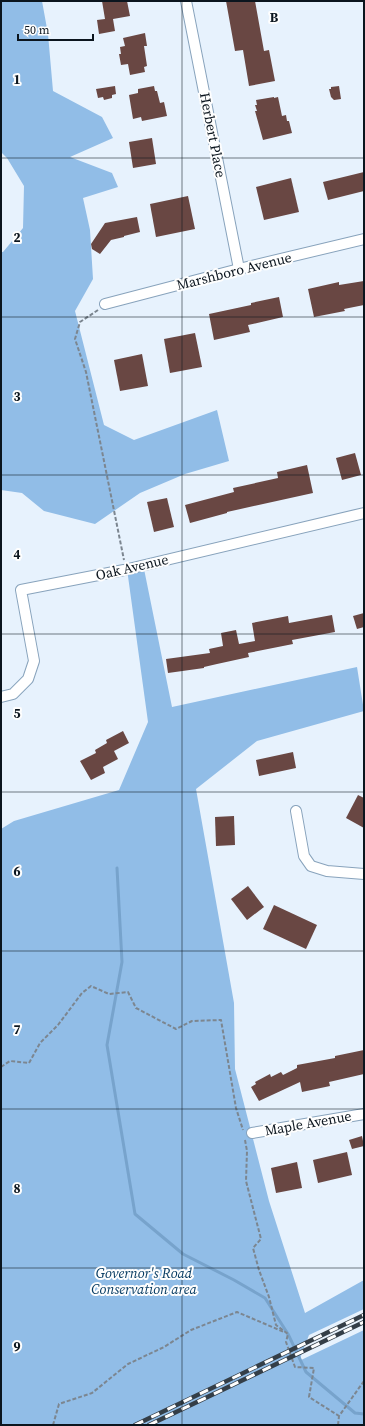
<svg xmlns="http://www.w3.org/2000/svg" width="365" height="1426" font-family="'Source Serif 4',serif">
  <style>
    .forest { fill: #91bde7 }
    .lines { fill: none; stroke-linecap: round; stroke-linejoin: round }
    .stream { stroke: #77a3cc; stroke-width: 3 }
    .building { fill: #694743 }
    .street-casing { stroke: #88a3bc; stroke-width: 12 }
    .path { stroke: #7c8690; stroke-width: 2; stroke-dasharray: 4 2; stroke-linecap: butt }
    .street { stroke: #fff; stroke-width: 10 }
    .rail-casing { stroke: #343e47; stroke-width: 4.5 }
    .rail { stroke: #fefefe; stroke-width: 3; stroke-dasharray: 9; stroke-linecap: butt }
    .grid { fill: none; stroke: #0b151e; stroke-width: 1; stroke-opacity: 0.55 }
    .labels { text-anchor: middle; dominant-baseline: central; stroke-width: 4; stroke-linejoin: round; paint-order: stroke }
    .street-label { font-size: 14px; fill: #0b151e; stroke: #fefefe }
    .park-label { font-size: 14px; font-style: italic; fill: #053a61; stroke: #fefefe }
    .grid-label { font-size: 13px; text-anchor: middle; font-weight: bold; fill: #0b151e; stroke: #fefefe; stroke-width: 4; stroke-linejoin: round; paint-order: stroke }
  </style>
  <rect width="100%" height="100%" fill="#e7f2fd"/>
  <!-- forest -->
  <g class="forest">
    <polygon points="1,1 42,1 48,34 53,91 102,117 113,138 70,157 112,173 118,187 83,198 90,230 93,279 75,311 104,425 134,440 217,410 229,461 185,474 140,493 95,524 44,511 22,493 1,490 1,252 3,252 23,228 24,186 7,158 1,152"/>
    <polygon points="143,564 172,707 357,667 364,711 257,741 196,789 234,1003 235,1069 269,1201 305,1313 364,1280 364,1309 309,1335 299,1361 364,1330 364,1425 1,1425 1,829 14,821 119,790 148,722 127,569"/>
  </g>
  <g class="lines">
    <!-- stream -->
    <polyline class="stream" points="117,868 122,962 107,1045 135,1214 183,1254 234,1280 265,1298 288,1334 306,1372 355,1413 364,1414"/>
  </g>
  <!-- building -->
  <g class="building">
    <polygon points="102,1 127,1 130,16 113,19 115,31 99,34 97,20 105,19"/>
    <polygon points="226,1 255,1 264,51 269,50 275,81 249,86 243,50 235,51"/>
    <polygon points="145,33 147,46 144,46 147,66 144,67 145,72 130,75 128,64 121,65 119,54 121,54 120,47 125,46 123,38"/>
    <polygon points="115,86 116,94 112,95 112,98 104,100 103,97 98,98 96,89"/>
    <polygon points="154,86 155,91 157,91 160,103 164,102 167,116 142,121 141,117 133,119 129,95 138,93 138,89"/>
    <polygon points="339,86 341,99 334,100 331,97 329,89 331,89 331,87"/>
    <polygon points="274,97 274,98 278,97 282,116 286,115 287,121 289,121 292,133 263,140 255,111 257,111 255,105 257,105 256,100"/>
    <polygon points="152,138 156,164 133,168 129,142"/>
    <polygon points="364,172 364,191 328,200 323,182"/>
    <polygon points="291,178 299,212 264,220 256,187"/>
    <polygon points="188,196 195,229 156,237 150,204"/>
    <polygon points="137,217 140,232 124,236 124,237 111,240 100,254 92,249 91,244 105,223"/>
    <polygon points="364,281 364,305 344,309 345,311 314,317 308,289 339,282 339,285"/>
    <polygon points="279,297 283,317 248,325 250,332 214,340 209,314 251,305 251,303"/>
    <polygon points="195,333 202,367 170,373 164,339"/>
    <polygon points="142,354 148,386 120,391 114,360"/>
    <polygon points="355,453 361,475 342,480 336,458"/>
    <polygon points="307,465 313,493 227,512 227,513 190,523 185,505 234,492 233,488 278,478 277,472"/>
    <polygon points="167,498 174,527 154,532 147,502"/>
    <polygon points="364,613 364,627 357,629 353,616"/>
    <polygon points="332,615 335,632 292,640 293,644 248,653 249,657 217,664 204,667 204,668 168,673 166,659 210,653 209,649 223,646 221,633 236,630 239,644 255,641 252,623 288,616 289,623"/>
    <polygon points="123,731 129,743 114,751 118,759 103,767 105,773 91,780 80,761 96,753 95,750 107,743 106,740"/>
    <polygon points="293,752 296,768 259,776 256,760"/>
    <polygon points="358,795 364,798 364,828 346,818"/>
    <polygon points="234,816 235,845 216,846 215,817"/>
    <polygon points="248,886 264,907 247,920 231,899"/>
    <polygon points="274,905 317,925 306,949 263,929"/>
    <polygon points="364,1050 364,1074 329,1082 330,1086 302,1092 300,1082 259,1101 251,1087 256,1084 255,1082 270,1074 271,1077 281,1072 283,1075 297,1068 297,1065 335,1058 335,1056"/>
    <polygon points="362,1136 364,1146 352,1149 349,1140"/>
    <polygon points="347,1152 352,1175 318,1183 313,1160"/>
    <polygon points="297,1162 302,1188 276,1193 271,1168"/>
  </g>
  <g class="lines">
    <!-- street casing -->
    <g class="street-casing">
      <g id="street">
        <polyline points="186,1 239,269"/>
        <polyline points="105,304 239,269 364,239"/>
        <polyline points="1,697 13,694 28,679 34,661 21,590 124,570 364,513"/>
        <polyline points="296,811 304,856 311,866 327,871 364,874"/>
        <polyline points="252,1133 364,1114"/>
      </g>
    </g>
    <!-- path -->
    <g class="path">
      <polyline points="98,310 80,322 75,339 86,372 124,560"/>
      <polyline points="1,1067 10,1061 29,1063 40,1043 58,1025 82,993 91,986 109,994 128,992 136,1008 176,1029 192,1021 221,1020 236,1108 243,1130"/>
      <polyline points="245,1140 247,1151 246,1181 261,1239 253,1248 259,1270 269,1297 276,1325 288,1334 286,1342 295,1367 314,1368 309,1397 339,1416"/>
      <polyline points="53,1425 59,1404 92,1393 128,1364 164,1347 191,1330 237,1312 284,1332"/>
      <polyline points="338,1425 339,1416 364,1381"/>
    </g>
    <!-- street -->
    <use href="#street" class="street"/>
    <!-- rail casing -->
    <g class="rail-casing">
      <g id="rail">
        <polyline points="135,1425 364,1315"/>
        <polyline points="149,1425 364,1322"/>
      </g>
    </g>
    <!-- rail -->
    <use href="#rail" class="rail"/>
  </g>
  <!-- grid -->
  <path class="grid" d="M182,1V1425M1,158H364M1,317H364M1,475H364M1,634H364M1,792H364M1,951H364M1,1109H364M1,1268H364"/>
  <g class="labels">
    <!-- street labels -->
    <g class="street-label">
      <text transform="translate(213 135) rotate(79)">Herbert Place</text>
      <text transform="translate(234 271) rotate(-14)">Marshboro Avenue</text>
      <text transform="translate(132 567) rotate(-13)">Oak Avenue</text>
      <text transform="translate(308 1123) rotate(-10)">Maple Avenue</text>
    </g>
    <!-- park labels -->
    <g class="park-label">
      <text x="144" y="1273">Governor's Road<tspan x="144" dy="16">Conservation area</tspan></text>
    </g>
  </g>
  <g class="grid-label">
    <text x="274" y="22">B</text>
    <text x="17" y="84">1</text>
    <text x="17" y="242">2</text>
    <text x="17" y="401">3</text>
    <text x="17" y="559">4</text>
    <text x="17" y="718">5</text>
    <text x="17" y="876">6</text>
    <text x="17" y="1034">7</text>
    <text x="17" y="1193">8</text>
    <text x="17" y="1351">9</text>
  </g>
  <!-- border -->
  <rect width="365" height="1426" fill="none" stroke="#0b151e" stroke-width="4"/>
  <!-- scale -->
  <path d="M18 34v6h75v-6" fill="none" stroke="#0b151e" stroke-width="2"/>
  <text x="24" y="34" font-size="12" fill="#0b151e" stroke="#fefefe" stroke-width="3" paint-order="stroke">50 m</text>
</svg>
